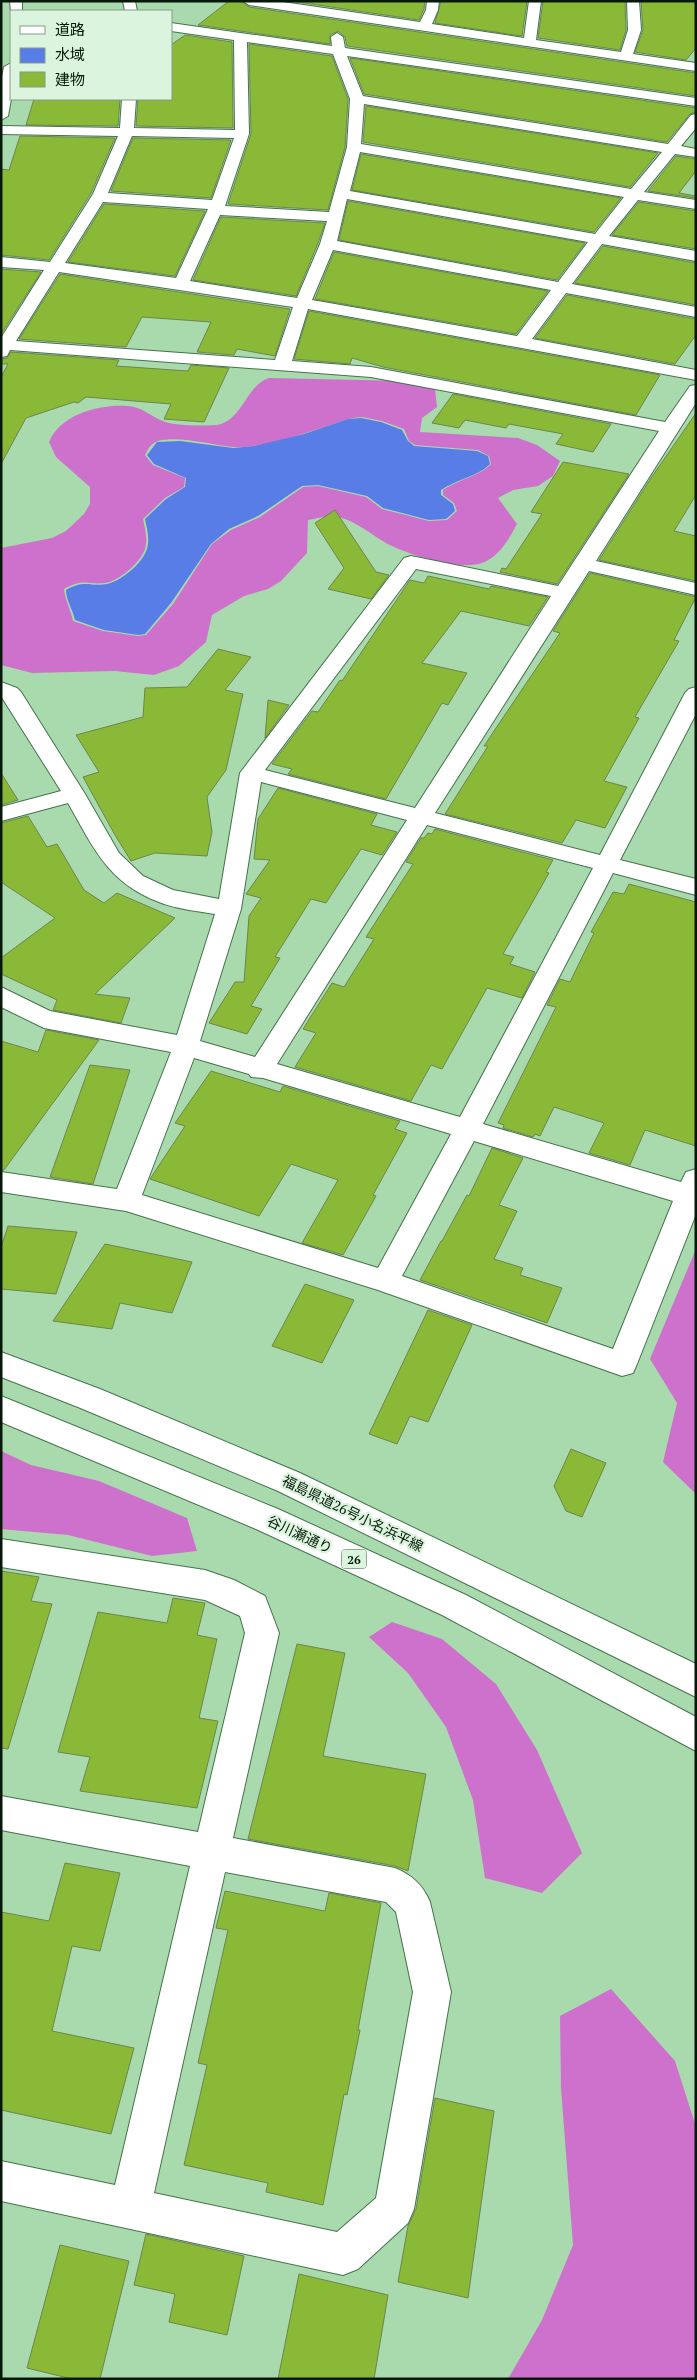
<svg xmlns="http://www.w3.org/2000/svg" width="697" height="2380" font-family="'PT Serif','Noto Sans JP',serif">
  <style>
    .forest { fill: #ce71cd; fill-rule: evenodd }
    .water { fill: #597de6 }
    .building { fill: #8ab837; stroke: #6e854f }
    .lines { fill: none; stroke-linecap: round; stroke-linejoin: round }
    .minor-casing { stroke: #45734b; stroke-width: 2 }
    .major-casing { stroke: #45734b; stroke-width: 2 }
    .minor { fill: #fff; fill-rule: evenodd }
    .major { fill: #fff; fill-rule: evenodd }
    .labels { text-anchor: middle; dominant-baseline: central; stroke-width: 4.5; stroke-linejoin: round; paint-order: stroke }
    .shield { fill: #dbf4dd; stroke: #465b49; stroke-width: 1 }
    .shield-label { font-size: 12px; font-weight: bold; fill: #061909 }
    .street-label { font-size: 14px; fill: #061909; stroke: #dbf4dd }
  </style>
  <rect width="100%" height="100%" fill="#a8daad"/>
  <!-- forest -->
  <g class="forest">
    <path d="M269,378L406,381L435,389L437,407L422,418L420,432L518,438L537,445L560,461L553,476L538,486L513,490L498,498L517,524C509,539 499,557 482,563C459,571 406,554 386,543C369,533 351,517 331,516C324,516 315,519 308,520L307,553L281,581L268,589L244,596L212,615L206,642L179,666L154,675L115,671L32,673L1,665V548L52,538L66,531L84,514L90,504V487L56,457L49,442C61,414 99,404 128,406C142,407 150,416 163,421C174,426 203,426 216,425C242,422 246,385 269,378ZM362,417L382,421L404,429L409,441L415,445L478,450L489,456L491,464C478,477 459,479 443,490V495L454,503L457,511L447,520L429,521L382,509L366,497L318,486L303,487L260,517L231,530L212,544L173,604L146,635L138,636L103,631L73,621C71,610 65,600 64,589C85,578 85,585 105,583C118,582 141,562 145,549C148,539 145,529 143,519L165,498L184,487L185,478L153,465L145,455C148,450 149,446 154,443C170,433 216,446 234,447C260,448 296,436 321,428C335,424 346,418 362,417Z"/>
    <polygon points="696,1249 696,1494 663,1462 677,1403 650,1359"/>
    <polygon points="1,1451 31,1465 99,1481 187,1518 197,1551 152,1556 68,1535 1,1529"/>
    <polygon points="392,1622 442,1639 496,1684 537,1750 582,1853 542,1893 485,1878 473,1800 446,1727 408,1673 369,1637"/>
    <polygon points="611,1989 675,2061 696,2127 696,2376 694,2379 508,2379 542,2320 573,2245 561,2088 560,2016"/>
  </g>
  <!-- water -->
  <path class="water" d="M361,418L381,422L402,430L408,441L414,446L477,451L488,456L490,464C477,477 457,479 441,490V495L453,504L455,511L446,519L429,520L383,508L367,496L318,485L302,486L258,516L229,529L211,544L171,603L145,634L138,635L104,630L75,620C73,610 66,600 66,590C85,579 89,587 107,584C121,581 142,564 147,549C150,539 147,529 145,519L166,499L185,487L186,478L154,464L147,455L157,442L180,441L233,448L254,446L304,434L348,419Z"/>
  <!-- building -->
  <g class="building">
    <polygon points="229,1 241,1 249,7 696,73 696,96 347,46 345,37 338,31 330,35 330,44 198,25"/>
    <polygon points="291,1 425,1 424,9 419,20"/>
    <polygon points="441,1 527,1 522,36 435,23"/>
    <polygon points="543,1 625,1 626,30 620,50 538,38"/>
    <polygon points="641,1 696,1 696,48 686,60 635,52 643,30"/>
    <polygon points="185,35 232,42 233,128 136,126 138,99 171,99 171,45"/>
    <polygon points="249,44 332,56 348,99 345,147 328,210 228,204 251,134"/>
    <polygon points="350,58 696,108 696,112 690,114 667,142 364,94"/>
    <polygon points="34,99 120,99 118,126 26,125"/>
    <polygon points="366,106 658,153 630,187 363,142"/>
    <polygon points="20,136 115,138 91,193 49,260 1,255 1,169 9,170"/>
    <polygon points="133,138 231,140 211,198 111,191"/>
    <polygon points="361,154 621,198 594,232 352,190"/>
    <polygon points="676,156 696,159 696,171 679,193 696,196 696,198 648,191"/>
    <polygon points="348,201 585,243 557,280 339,240"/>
    <polygon points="639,202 696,211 696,249 612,235"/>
    <polygon points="104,204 205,211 175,276 68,262"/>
    <polygon points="221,217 325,223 318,243 296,296 193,280"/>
    <polygon points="603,246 696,263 696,305 575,283"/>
    <polygon points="334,252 548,291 516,334 315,299"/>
    <polygon points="1,269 41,272 1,334"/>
    <polygon points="60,274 290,309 275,356 237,349 234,355 197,352 211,322 142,317 126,347 19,339"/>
    <polygon points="567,295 696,319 696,335 675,364 535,338"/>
    <polygon points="309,311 660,375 636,415 383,367 352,358 350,364 294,359"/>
    <polygon points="11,352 119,360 116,366 188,371 191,365 229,368 204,422 164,419 171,404 86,397 78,403 74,402 26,418 1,464 1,377 8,364 1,364 1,359 7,358"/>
    <polygon points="453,394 611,424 593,452 556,444 563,434 509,424 506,428 465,420 459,428 432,423"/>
    <polygon points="696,413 696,495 674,531 696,536 696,581 599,560 651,478"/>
    <polygon points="563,462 629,474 557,584 500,572 502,568 506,569 542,514 531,512"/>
    <polygon points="335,510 376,572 389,575 371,599 328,589 344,568 315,523"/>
    <polygon points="590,573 696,597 674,640 679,641 635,717 639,718 604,781 627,787 605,828 576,820 562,843 445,814 488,746 484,746 560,633 553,631"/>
    <polygon points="428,576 489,589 491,586 548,597 529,626 461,611 422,663 467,673 448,705 442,703 386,799 288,774 292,769 272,764 312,711 318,712 340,680 342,681 410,580 424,583"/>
    <polygon points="218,649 251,657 225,690 243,694 226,770 207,797 212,832 207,856 155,853 131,861 115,835 83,777 99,772 76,735 143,717 145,688 187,687"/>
    <polygon points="268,700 289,705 265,738"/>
    <polygon points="1,773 18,800 1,805"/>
    <polygon points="278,788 377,814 371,825 397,832 382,855 361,849 326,903 311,899 275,957 280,958 251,1006 262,1009 247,1034 209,1023 235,982 244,982 249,916 261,898 246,894 270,860 254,859 258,819"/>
    <polygon points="28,816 47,847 57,844 84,890 104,903 117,893 175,918 95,994 130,998 121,1023 53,1010 57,1000 1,974 1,958 55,918 1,882 1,823"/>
    <polygon points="435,829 553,860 546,872 549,873 503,954 514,957 510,964 535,972 522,998 487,988 442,1069 431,1065 411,1101 295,1067 316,1033 303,1029 332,983 344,987 374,939 366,937 413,864 406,862 421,838 424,838 428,833 432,834"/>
    <polygon points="629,884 696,902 696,1146 645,1130 630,1165 589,1153 604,1123 554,1107 540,1136 535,1134 533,1137 503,1128 504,1125 498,1123 556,1007 547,1005 560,979 570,982 594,933 591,932 613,892 624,894"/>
    <polygon points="46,1030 99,1040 4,1170 1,1170 1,1041 38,1052"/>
    <polygon points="90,1065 130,1070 93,1184 50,1177"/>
    <polygon points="211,1071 280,1092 283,1086 400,1121 395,1129 407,1133 373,1195 376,1196 343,1255 302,1243 338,1180 291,1164 259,1216 150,1179 185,1126 175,1123"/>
    <polygon points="492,1148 523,1158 499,1205 517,1211 494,1259 523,1268 520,1275 562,1288 547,1323 420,1280 441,1241 442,1241 467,1195 469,1196"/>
    <polygon points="8,1226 77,1232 56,1294 1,1289 1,1247"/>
    <polygon points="105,1244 192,1262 172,1313 120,1303 112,1329 53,1321"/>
    <polygon points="305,1284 354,1300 322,1363 272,1346"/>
    <polygon points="428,1310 472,1325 428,1422 410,1416 397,1444 369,1434"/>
    <polygon points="571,1449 606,1463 582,1517 566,1511 554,1486"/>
    <polygon points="1,1571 39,1577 31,1601 52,1604 8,1749 1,1748"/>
    <polygon points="173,1598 205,1603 197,1635 217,1639 199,1718 218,1721 197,1808 80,1791 90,1757 58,1752 98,1612 167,1623"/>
    <polygon points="297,1644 345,1653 323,1756 426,1774 408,1871 395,1866 248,1839"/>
    <polygon points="65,1863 120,1873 100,1951 72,1946 52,2031 134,2048 111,2134 1,2110 1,1912 49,1921"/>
    <polygon points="225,1891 325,1911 329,1893 381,1903 358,2030 360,2030 347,2095 344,2094 323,2205 266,2192 268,2183 184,2165 207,2065 198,2063 228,1930 216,1928"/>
    <polygon points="435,2098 494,2111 468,2298 398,2282 408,2226 416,2209"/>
    <polygon points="146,2234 244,2256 227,2335 169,2322 175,2294 134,2285"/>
    <polygon points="60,2245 129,2261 100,2379 72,2379 27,2368"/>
    <polygon points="299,2274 388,2295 374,2379 278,2379"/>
  </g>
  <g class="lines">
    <!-- minor casing -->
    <g class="minor-casing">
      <g id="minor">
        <polygon points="10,1 22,1 22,11 11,11 11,13"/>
        <polygon points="123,1 135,1 137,11 125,11"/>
        <polygon points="243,1 276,1 420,22 426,10 427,1 439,1 438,10 432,24 524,38 529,1 541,1 536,40 621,52 628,30 627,1 639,1 641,30 633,54 696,63 696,71 249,5"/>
        <path d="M171,23L332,46L331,37L337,33L343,37L345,48L696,98V106L347,56L363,96L668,144L691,115L696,114V128L681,146L696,149V157L675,154L644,192L696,200V209L638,200L609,236L696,251V261L602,244L572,284L696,307V317L566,293L532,339L696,370V380L308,309L292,361L371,367L665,422L690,386L696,385V403L596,561L696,583V595L589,571L435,813L600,855L685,693L689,689L696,687V714L620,860L696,879V895L613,873L483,1124L681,1182L686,1172L696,1169V1214L637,1364L633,1373L622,1376L378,1290L126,1211L1,1192V1172L117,1189L171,1052L44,1028L1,1007V987L50,1011L177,1035L215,914C197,911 176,909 159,902C108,883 93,847 68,803L1,821V807L61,791L1,696V682L17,688L21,692L85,794L119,853L143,876L173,890L219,899L240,773L404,558L411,556L558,586L659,431L371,377L10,350L7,356L1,357V338L44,270L1,267V257L50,262L93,194L118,136L1,134V126L120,128L122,99H136L134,128L235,130L234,40L171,31ZM247,42L333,54L350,99L347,147L329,212L225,206L249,134ZM364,104L662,152L631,189L361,144ZM132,136L234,138L212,200L108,193ZM360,152L624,197L595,234L350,191ZM347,199L588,242L558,282L337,241ZM103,202L208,209L176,278L65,263ZM220,215L327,221L320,244L297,298L190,281ZM333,250L551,290L517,336L312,300ZM59,272L293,307L275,360L16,341ZM416,569L551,596L415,808L265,770ZM261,782L407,820L255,1057L200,1041L241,909ZM427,825L593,868L460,1117L277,1064ZM194,1058L249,1074L251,1077L263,1078L451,1134L378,1268L142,1195ZM474,1141L673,1201L613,1349L402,1276Z"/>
        <polygon points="11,63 11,99 8,116 1,120 1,82 4,67"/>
        <path d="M1,1539L205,1570L234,1580L265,1596L279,1633L233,1838L395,1868C412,1875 423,1885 430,1902L451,1992L414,2209L408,2223L358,2269L343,2275L1,2201V2161L115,2185L190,1866L1,1830V1796L198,1832L245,1633L240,1616L205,1600L1,1567ZM225,1872L386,1902L396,1912L413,1992L376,2198L337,2232L154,2193Z"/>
      </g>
    </g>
    <!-- major casing -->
    <g class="major-casing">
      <g id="major">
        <polygon points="1,1352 100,1389 300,1473 696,1664 696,1697 278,1491 78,1407 1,1377"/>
        <polygon points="1,1396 278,1509 466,1595 696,1717 696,1751 442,1615 256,1529 1,1422"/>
      </g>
    </g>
    <!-- minor -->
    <use href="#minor" class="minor"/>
    <!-- major -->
    <use href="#major" class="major"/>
  </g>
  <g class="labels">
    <!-- shield labels -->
    <rect class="shield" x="341.5" y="1549.5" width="25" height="19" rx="4"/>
    <g class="shield-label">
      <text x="354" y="1559">26</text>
    </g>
    <!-- street labels -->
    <g class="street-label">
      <text transform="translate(353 1513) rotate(26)">福島県道26号小名浜平線</text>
      <text transform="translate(300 1534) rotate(25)">谷川瀬通り</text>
    </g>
  </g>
  <!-- border -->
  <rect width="697" height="2380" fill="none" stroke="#061909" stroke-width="5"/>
  <!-- legend -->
  <rect x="10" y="10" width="162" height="90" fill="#dbf4dd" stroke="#869c88"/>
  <rect x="20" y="26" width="25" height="8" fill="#ffffff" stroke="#869c88"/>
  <text x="55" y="35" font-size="15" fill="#061909">道路</text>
  <rect x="20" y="48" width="25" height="15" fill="#597de6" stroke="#869c88"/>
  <text x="55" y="60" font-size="15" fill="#061909">水域</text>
  <rect x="20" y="72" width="25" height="15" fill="#8ab837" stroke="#869c88"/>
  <text x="55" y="85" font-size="15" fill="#061909">建物</text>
</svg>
